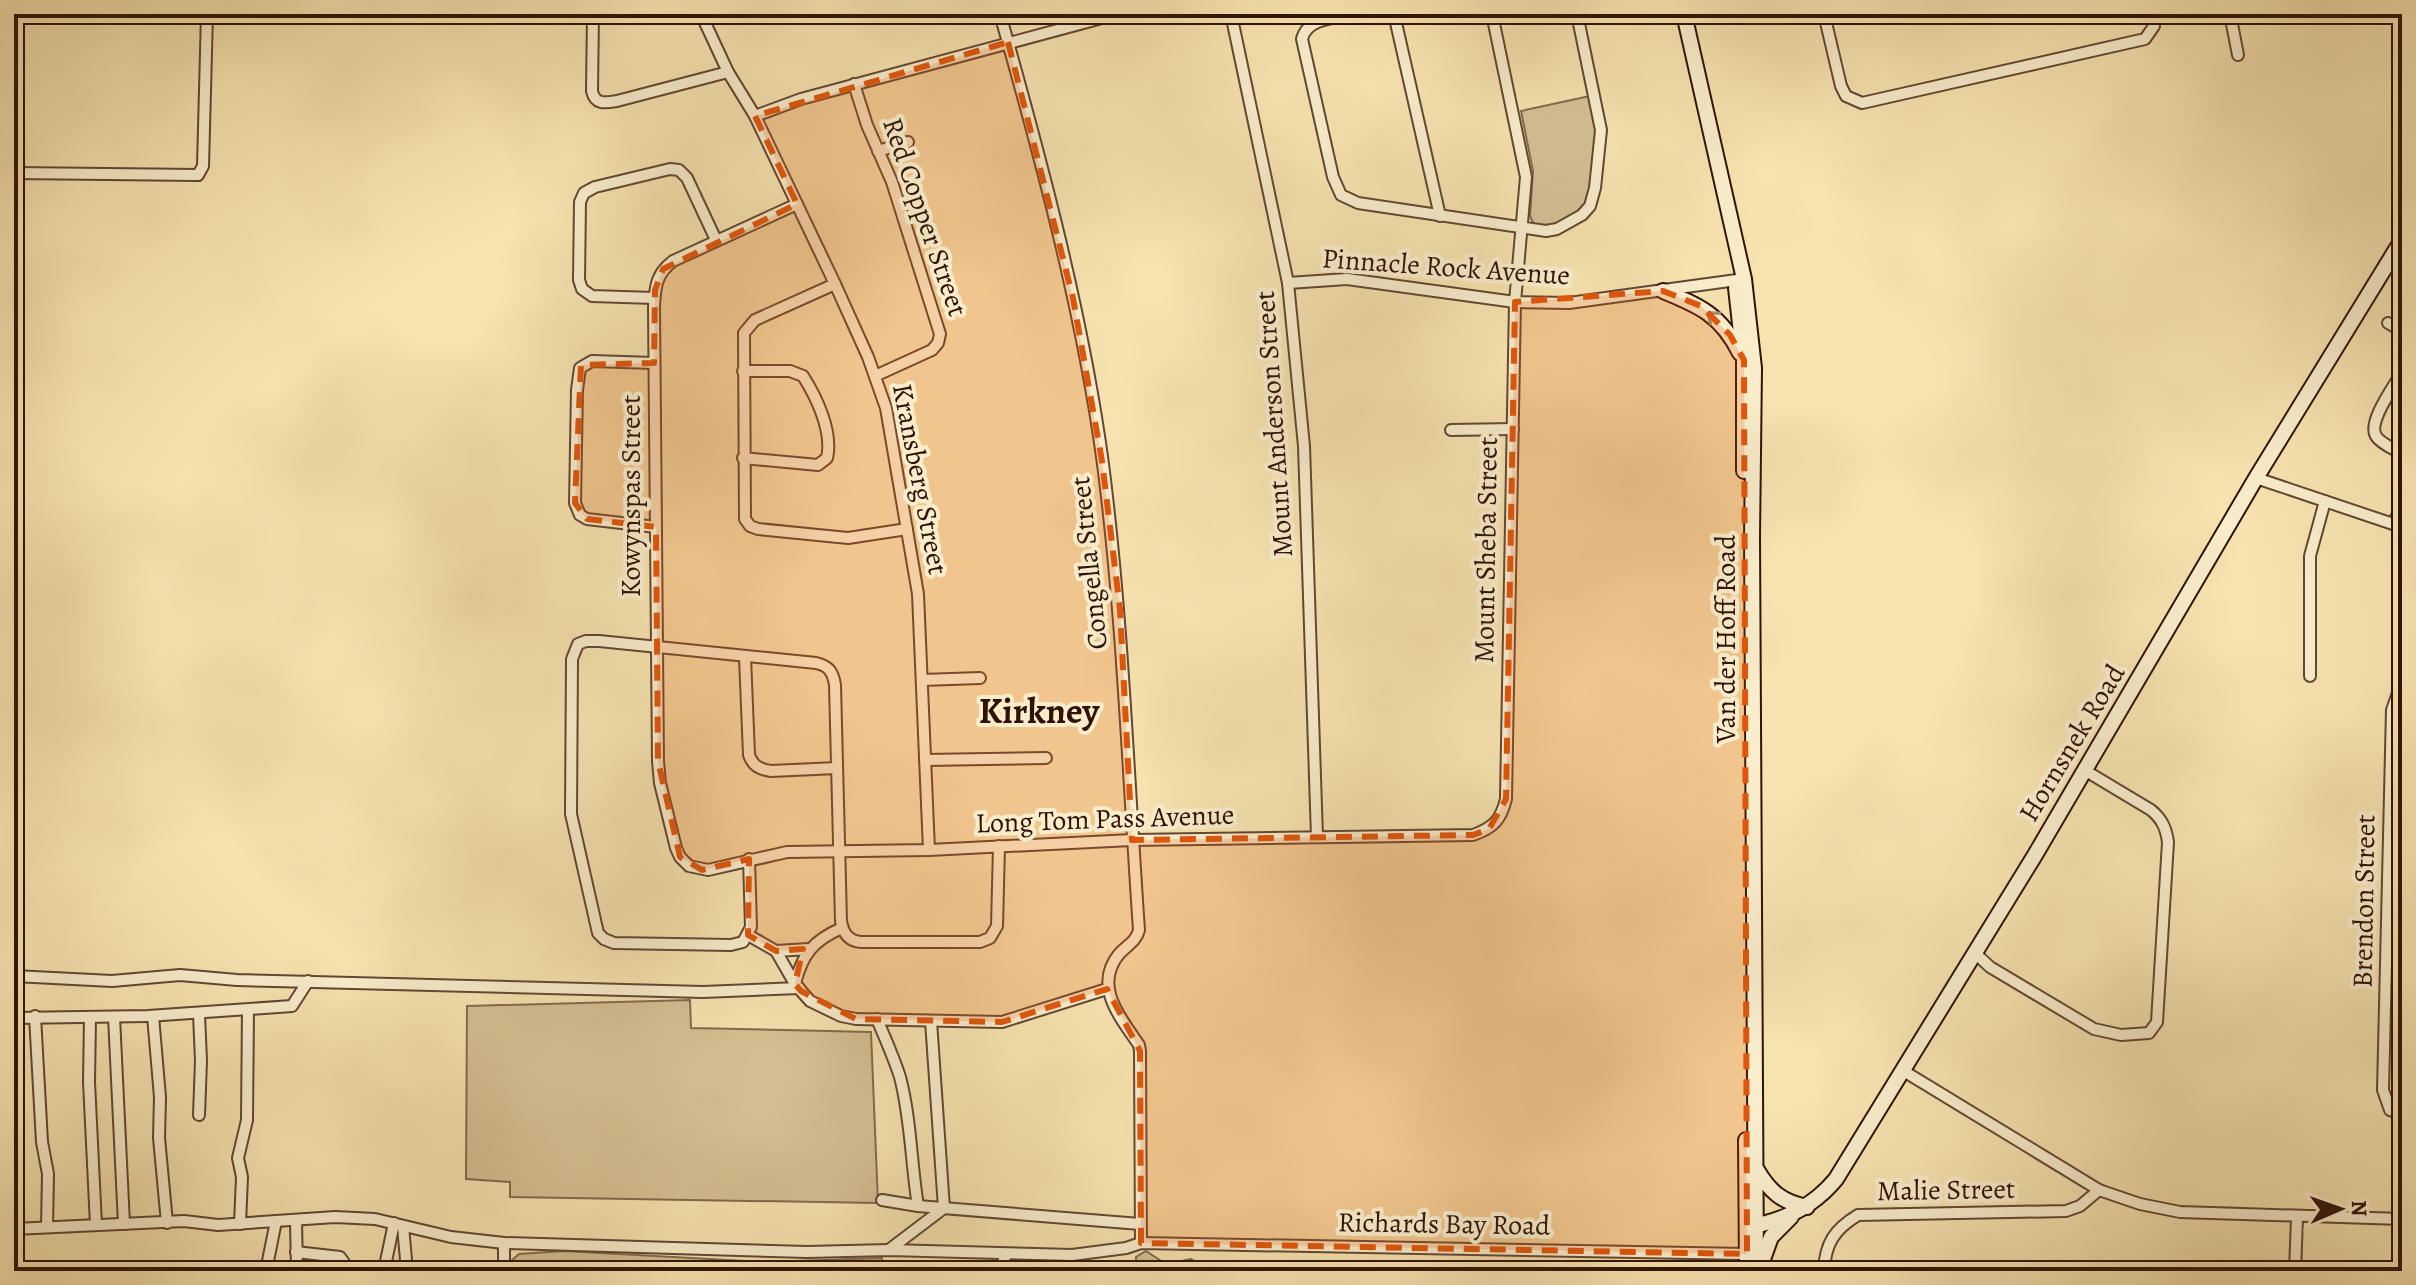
<svg xmlns="http://www.w3.org/2000/svg" width="2416" height="1285" font-family="Alegreya,serif">
  <style>
    .green { fill: #d4c093; stroke: #826a4e; stroke-width: 2 }
    .lines { fill: none; stroke-linecap: round; stroke-linejoin: round }
    .minor-casing { stroke: #624732; stroke-width: 14 }
    .secondary-casing { stroke: #301308; stroke-width: 18 }
    .minor { stroke: #f9edcc; stroke-width: 10 }
    .secondary { stroke: #f9edcc; stroke-width: 14 }
    .oneway { stroke: #9f8b74 }
    .marked { fill: #df560c; fill-opacity: 0.2; stroke: #df560c; stroke-width: 6; stroke-dasharray: 16 10; stroke-linejoin: round }
    .labels { text-anchor: middle; dominant-baseline: central; stroke-width: 8; stroke-linejoin: round; paint-order: stroke }
    .street-label { font-size: 28px; fill: #301308; stroke: #f9edcc }
    .district-label { font-size: 36px; font-weight: bold; fill: #301308; stroke: #f9edcc }
  </style>
  <rect width="100%" height="100%" fill="#f6e3b0"/>
  <filter id="stains"><feTurbulence type="fractalNoise" baseFrequency=".0025" numOctaves="4"/><feColorMatrix values="0 0 0 0 .2 0 0 0 0 .09 0 0 0 0 .02 0 0 0 .5 -.17"/></filter>
  <radialGradient id="worn" r=".72"><stop offset=".6" stop-color="#630" stop-opacity="0"/><stop offset="1" stop-color="#630" stop-opacity=".3"/></radialGradient>
  <!-- green -->
  <g class="green">
    <polygon points="1590,96 1597,120 1595,172 1589,198 1584,209 1550,227 1541,227 1533,223 1530,216 1533,171 1521,111"/>
    <polygon points="690,1000 691,1028 871,1032 878,1203 510,1197 510,1182 466,1179 467,1006"/>
    <polygon points="564,1251 765,1262 882,1258 883,1271 511,1271 510,1262 519,1254"/>
    <polygon points="1146,1251 1166,1264 1191,1259 1210,1269 1224,1271 1136,1271 1136,1257"/>
  </g>
  <g class="lines">
    <!-- minor casing -->
    <g class="minor-casing">
      <g id="minor">
        <path d="M593,14L592,91C595,105 605,103 617,101L728,72"/>
        <polyline points="701,14 728,72 755,116 835,284 868,357 886,408 918,594 929,850"/>
        <path d="M1000,14C1041,159 1083,315 1103,464C1123,619 1128,774 1139,930C1136,942 1127,945 1119,954C1093,986 1120,1017 1139,1045L1140,1051L1141,1243"/>
        <polyline points="1231,14 1288,283 1304,446 1317,837"/>
        <path d="M1357,14C1338,18 1307,17 1302,39L1333,177L1341,195L1358,203L1546,231L1557,229L1582,215L1590,206L1595,188L1601,130L1577,14"/>
        <polyline points="1394,14 1440,216"/>
        <polyline points="1824,14 1841,86 1846,96 1862,103 2145,39 2154,26 2153,14"/>
        <polyline points="2230,14 2238,55"/>
        <polyline points="854,84 867,125 892,182 940,334 938,343 932,350 875,376"/>
        <polyline points="755,116 801,99 1117,14"/>
        <polyline points="878,151 908,142"/>
        <polyline points="14,173 198,175 203,166 207,14"/>
        <path d="M797,204L673,261C656,274 655,287 654,307L658,761L660,783L676,848L680,857L689,866L708,870L787,852L929,850L1132,840L1473,835C1493,828 1501,820 1506,799L1515,302L1526,177L1492,14"/>
        <polyline points="1288,283 1347,279 1515,302 1569,303 1744,279"/>
        <polyline points="835,284 755,320 744,333 745,519 750,526 758,529 848,538 907,529"/>
        <polyline points="654,298 592,296 582,289 579,280 580,202 584,193 595,187 670,169 679,170 687,178 716,240"/>
        <polyline points="2388,323 2402,331"/>
        <polyline points="654,363 592,361 580,368 577,390 575,503 580,515 587,519 656,527"/>
        <path d="M743,371H790L803,376C817,398 833,432 827,458L818,465L743,458"/>
        <path d="M2402,372C2395,385 2367,422 2376,436C2380,443 2394,449 2402,454"/>
        <polyline points="1451,430 1513,429"/>
        <polyline points="2256,478 2402,527"/>
        <polyline points="2402,488 2402,499"/>
        <polyline points="2393,524 2402,506"/>
        <path d="M745,657L749,755C753,766 759,769 771,771L837,768"/>
        <polyline points="2310,676 2310,556 2325,501"/>
        <polyline points="922,680 980,678"/>
        <polyline points="2402,690 2398,693 2392,710 2383,1090 2390,1110 2402,1114"/>
        <polyline points="925,760 1046,758"/>
        <path d="M749,859L751,927L743,942L731,945L614,943L604,939L598,933L571,814L572,659L578,644L586,641H599L816,663C829,666 833,672 835,685L841,921C843,933 848,941 861,942H980L990,938L997,926L999,846"/>
        <polyline points="748,935 776,951 795,984 810,1001 841,1016 856,1019 1002,1022 1107,989"/>
        <polyline points="776,951 809,949"/>
        <path d="M1975,953L1990,967L2094,1029L2121,1035L2149,1033L2157,1022L2168,842C2166,828 2162,819 2151,810L2086,771"/>
        <polyline points="14,976 112,981 180,975 237,980 703,992 799,988"/>
        <path d="M795,984C802,954 814,940 842,928"/>
        <polyline points="199,1014 201,1061 199,1115"/>
        <polyline points="35,1016 42,1142 48,1174 47,1227"/>
        <polyline points="153,1016 160,1097 159,1138 167,1223"/>
        <polyline points="90,1017 89,1082 96,1225"/>
        <polyline points="114,1017 124,1224"/>
        <polyline points="14,1018 148,1016 292,1006 308,981"/>
        <path d="M877,1019C885,1038 894,1058 900,1077C911,1119 911,1163 918,1206"/>
        <polyline points="1902,1070 2099,1190 2140,1204 2180,1212 2402,1219"/>
        <polyline points="882,1200 918,1206 1140,1224"/>
        <polyline points="296,1220 297,1271"/>
        <polyline points="240,1224 242,1177 238,1158 247,1120 248,1010"/>
        <polyline points="403,1226 407,1271"/>
        <polyline points="14,1229 184,1221 218,1225 335,1217 375,1219 451,1237 504,1243 807,1252 889,1250 1072,1255 1126,1248 1141,1243 1747,1254"/>
        <polyline points="890,1249 944,1208 931,1021"/>
        <polyline points="296,1252 340,1257 350,1271"/>
        <polyline points="266,1271 276,1221"/>
        <polyline points="384,1271 394,1223"/>
        <polyline points="504,1271 504,1243"/>
        <polyline points="1000,1271 1006,1254"/>
        <path d="M1824,1271C1825,1243 1835,1229 1858,1215L2066,1211L2080,1206L2099,1190"/>
        <polyline points="2295,1271 2297,1218"/>
      </g>
    </g>
    <!-- secondary casing -->
    <g class="secondary-casing">
      <g id="secondary">
        <polyline points="1684,14 1744,279 1754,368 1752,537 1756,1271"/>
        <polyline points="1736,288 1744,360 1744,471"/>
        <path d="M1663,291C1700,306 1721,315 1740,353"/>
        <polyline points="1746,1140 1747,1271"/>
        <path d="M1757,1170C1770,1192 1782,1202 1807,1207"/>
        <path d="M1748,1227C1784,1221 1813,1207 1836,1179L2035,855L2256,478L2402,240"/>
        <polyline points="1762,1262 1771,1237 1791,1217"/>
      </g>
    </g>
    <!-- minor -->
    <use href="#minor" class="minor"/>
    <!-- secondary -->
    <use href="#secondary" class="secondary"/>
  </g>
  <!-- one-way arrows -->
  <defs><path id="oneway-chevron" d="M-2-3.5L2.5 0L-2 3.5" fill="none" stroke-width="1.6" stroke-linecap="round" stroke-linejoin="round" transform="scale(2)"/></defs>
  <use class="oneway" href="#oneway-chevron" transform="translate(1712 316) rotate(-140)"/>
  <!-- marked area -->
  <path class="marked" d="M1008,42L1073,298L1102,461L1120,609L1132,840L1473,835L1489,829L1506,799L1515,302L1663,291L1701,306L1730,335L1744,360L1747,1254L1141,1243L1140,1051L1107,989L1002,1022L856,1019L801,991L795,984L803,949L776,951L748,935L749,859L702,870L680,857L658,761L656,527L587,519L575,503L581,365L654,363L655,290L663,269L797,204L755,116Z"/>
  <g class="labels">
    <!-- street labels -->
    <g class="street-label">
      <text transform="translate(925 217) rotate(71)">Red Copper Street</text>
      <text transform="translate(1446 267) rotate(4)">Pinnacle Rock Avenue</text>
      <text transform="translate(1274 424) rotate(-94)">Mount Anderson Street</text>
      <text transform="translate(920 479) rotate(79)">Kransberg Street</text>
      <text transform="translate(631 496) rotate(-90)">Kowynspas Street</text>
      <text transform="translate(1486 550) rotate(-89)">Mount Sheba Street</text>
      <text transform="translate(1089 563) rotate(-96)">Congella Street</text>
      <text transform="translate(1726 639) rotate(-90)">Van der Hoff Road</text>
      <text transform="translate(2072 743) rotate(-59)">Hornsnek Road</text>
      <text transform="translate(1105 819) rotate(-2)">Long Tom Pass Avenue</text>
      <text transform="translate(2364 901) rotate(-89)">Brendon Street</text>
      <text transform="translate(1946 1190) rotate(-1)">Malie Street</text>
      <text transform="translate(1444 1224) rotate(1)">Richards Bay Road</text>
    </g>
    <!-- district labels -->
    <g class="district-label">
      <text x="1039" y="710">Kirkney</text>
    </g>
  </g>
  <!-- margin -->
  <rect width="2416" height="1285" fill="none" stroke="#f6e3b0" stroke-width="48"/>
  <rect x="16" y="16" width="2384" height="1253" fill="none" stroke="#301308" stroke-width="4"/>
  <rect x="24" y="24" width="2368" height="1237" fill="none" stroke="#301308" stroke-width="2"/>
  <!-- north arrow -->
  <g transform="translate(2340 1209) rotate(88)" stroke="#f9edcc" stroke-width="6" paint-order="stroke">
  <path d="M0-6L14 30L0 20L-14 30Z" fill="#301308"/>
  <text y="-12" font-size="22" font-weight="bold" text-anchor="middle" fill="#301308">N</text>
  </g>
  <rect width="100%" height="100%" filter="url(#stains)"/>
  <rect width="100%" height="100%" fill="url(#worn)"/>
</svg>
